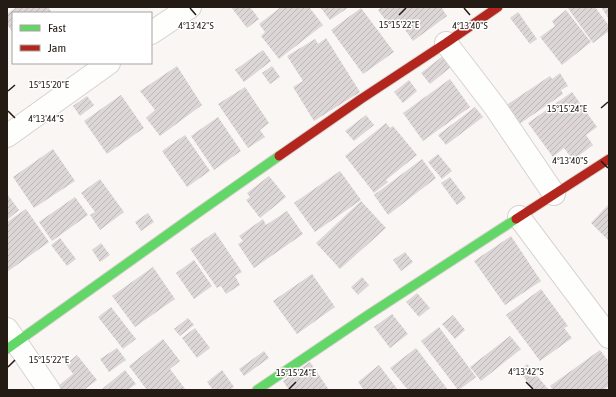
<svg xmlns="http://www.w3.org/2000/svg" width="616" height="397" font-family="'Asap Condensed',sans-serif">
  <style>
    .building { fill: url(#building-hatch) }
    .lines { fill: none; stroke-linecap: round; stroke-linejoin: round }
    .street-casing { stroke: #d8d2ce; stroke-width: 24 }
    .fast-casing { stroke: #d8d2ce; stroke-width: 11 }
    .jam-casing { stroke: #d8d2ce; stroke-width: 11 }
    .street { stroke: #fefefd; stroke-width: 22 }
    .fast { stroke: #63d668; stroke-width: 9 }
    .jam { stroke: #b3261e; stroke-width: 9 }
    .ticks { fill: none; stroke: #241b14; stroke-width: 1.5 }
    .ticks-label { font-size: 10px; text-anchor: middle; fill: #241b14; stroke: #fff; stroke-width: 3; stroke-linejoin: round; paint-order: stroke }
  </style>
  <defs>
    <pattern id="building-hatch" width="6" height="6" patternUnits="userSpaceOnUse"><rect width="6" height="6" fill="#ddd6d7"/><path d="M-1 1l2-2M0 6l6-6M5 7l2-2" fill="none" stroke="#beb7b8"/></pattern>
  </defs>
  <rect width="100%" height="100%" fill="#f9f6f4"/>
  <!-- building -->
  <g class="building">
    <polygon points="17,7 48,7 52,13 13,13 13,33 7,24 7,14"/>
    <polygon points="231,7 250,7 259,19 247,28"/>
    <polygon points="281,7 309,7 323,25 279,59 261,36 265,32 259,24"/>
    <polygon points="320,7 349,7 330,20"/>
    <polygon points="381,7 441,7 447,16 413,41 401,24 393,30 378,10"/>
    <polygon points="567,7 595,7 609,26 609,31 593,43"/>
    <polygon points="601,7 609,7 609,19"/>
    <polygon points="361,8 394,52 363,74 331,30"/>
    <polygon points="566,10 591,42 562,65 540,37 555,26 552,21"/>
    <polygon points="518,12 537,39 530,44 510,18"/>
    <polygon points="326,38 360,92 314,121 293,87 303,81 287,56 315,39 318,44"/>
    <polygon points="263,50 271,61 244,82 235,70"/>
    <polygon points="443,56 451,67 430,84 421,73"/>
    <polygon points="177,66 202,105 160,136 146,118 155,110 140,91"/>
    <polygon points="272,66 280,77 270,84 262,73"/>
    <polygon points="560,73 568,86 561,90 563,94 518,125 505,106 550,76 552,79"/>
    <polygon points="450,79 470,107 423,141 403,113"/>
    <polygon points="409,80 417,91 403,103 394,92"/>
    <polygon points="245,87 269,123 260,130 265,137 248,148 218,104"/>
    <polygon points="572,92 597,127 586,135 593,145 573,160 564,148 553,157 528,123"/>
    <polygon points="121,95 144,128 107,154 84,121"/>
    <polygon points="87,96 94,105 80,116 73,106"/>
    <polygon points="475,107 483,117 446,145 438,135"/>
    <polygon points="366,115 374,125 354,141 345,131"/>
    <polygon points="218,117 241,151 214,170 191,136"/>
    <polygon points="386,123 390,128 393,126 417,155 386,180 388,182 374,193 345,156"/>
    <polygon points="185,135 210,171 187,187 162,151"/>
    <polygon points="53,149 75,181 34,208 13,177"/>
    <polygon points="438,154 452,171 442,179 428,162"/>
    <polygon points="422,159 436,178 388,215 374,195"/>
    <polygon points="340,171 361,200 315,232 294,203"/>
    <polygon points="269,176 286,197 260,218 246,200 250,197 247,193"/>
    <polygon points="450,177 466,198 457,205 441,183"/>
    <polygon points="100,179 124,212 100,230 90,215 95,212 81,193"/>
    <polygon points="7,194 19,210 7,220"/>
    <polygon points="75,197 88,215 52,241 39,222"/>
    <polygon points="361,201 386,228 340,269 316,243"/>
    <polygon points="609,204 609,241 591,223"/>
    <polygon points="26,209 49,242 7,272 7,222"/>
    <polygon points="287,211 303,234 254,268 238,244 243,241 239,236 263,219 266,225"/>
    <polygon points="148,213 154,222 141,231 135,222"/>
    <polygon points="215,232 242,272 235,276 240,285 226,294 221,286 217,288 190,249"/>
    <polygon points="511,236 541,281 505,305 474,261"/>
    <polygon points="60,238 76,259 67,266 51,245"/>
    <polygon points="101,243 110,255 100,262 92,250"/>
    <polygon points="405,252 413,262 401,271 393,260"/>
    <polygon points="194,260 212,286 194,299 176,273"/>
    <polygon points="153,267 175,299 135,327 112,296"/>
    <polygon points="312,274 335,307 297,334 273,301"/>
    <polygon points="362,277 369,285 358,295 351,287"/>
    <polygon points="541,289 568,326 564,328 572,338 540,361 506,315"/>
    <polygon points="417,293 430,308 419,317 406,302"/>
    <polygon points="111,307 136,339 123,349 98,317"/>
    <polygon points="392,314 408,334 390,348 374,327"/>
    <polygon points="453,315 465,330 455,339 442,324"/>
    <polygon points="188,318 194,325 180,336 174,329"/>
    <polygon points="439,327 476,377 459,390 458,390 421,341"/>
    <polygon points="195,328 210,348 197,358 182,338"/>
    <polygon points="510,336 521,349 481,381 470,367"/>
    <polygon points="163,339 180,361 170,369 186,390 147,390 129,366"/>
    <polygon points="117,348 126,360 109,372 100,359"/>
    <polygon points="416,348 448,390 408,390 390,368"/>
    <polygon points="600,350 609,362 609,386 603,390 553,390 550,386"/>
    <polygon points="264,351 269,358 244,376 239,369"/>
    <polygon points="77,355 97,380 84,390 61,390 58,386 73,374 66,364"/>
    <polygon points="310,362 329,390 289,390 283,381"/>
    <polygon points="527,364 549,390 534,390 519,371"/>
    <polygon points="379,365 398,390 364,390 358,382"/>
    <polygon points="125,370 136,384 128,390 101,390"/>
    <polygon points="222,370 234,387 230,390 213,390 207,382"/>
  </g>
  <g class="lines">
    <!-- street casing -->
    <g class="street-casing">
      <g id="street">
        <polyline points="151,33 190,7"/>
        <polyline points="446,43 495,107 554,194"/>
        <polyline points="7,136 109,63"/>
        <polyline points="519,217 609,337"/>
        <polyline points="7,329 49,390"/>
      </g>
    </g>
    <!-- fast casing -->
    <g class="fast-casing">
      <g id="fast">
        <polyline points="7,349 199,212 279,156"/>
        <polyline points="257,390 368,315 516,219"/>
      </g>
    </g>
    <!-- jam casing -->
    <g class="jam-casing">
      <g id="jam">
        <polyline points="279,156 361,99 446,43 498,7"/>
        <polyline points="516,219 609,159"/>
      </g>
    </g>
    <!-- street -->
    <use href="#street" class="street"/>
    <!-- fast -->
    <use href="#fast" class="fast"/>
    <!-- jam -->
    <use href="#jam" class="jam"/>
  </g>
  <!-- ticks -->
  <path class="ticks" d="M190,8L196,15M464,8L470,15M399,15L406,8M8,91L15,85M601,108L608,102M8,111L15,118M601,161L608,168M8,367L15,360M526,382L533,389M289,389L296,382"/>
  <g class="ticks-label">
    <text x="399" y="28">15°15'22"E</text>
    <text x="196" y="29">4°13'42"S</text>
    <text x="470" y="29">4°13'40"S</text>
    <text x="49" y="88">15°15'20"E</text>
    <text x="567" y="112">15°15'24"E</text>
    <text x="46" y="122">4°13'44"S</text>
    <text x="570" y="164">4°13'40"S</text>
    <text x="49" y="363">15°15'22"E</text>
    <text x="526" y="375">4°13'42"S</text>
    <text x="296" y="376">15°15'24"E</text>
  </g>
  <!-- border -->
  <rect width="616" height="397" fill="none" stroke="#241b14" stroke-width="16"/>
  <!-- legend -->
  <rect x="12" y="12" width="140" height="52" fill="#ffffff" stroke="#a7a4a1"/>
  <rect x="20" y="25" width="20" height="6" fill="#63d668" stroke="#a7a4a1"/>
  <text x="48" y="32" font-size="12" fill="#241b14">Fast</text>
  <rect x="20" y="45" width="20" height="6" fill="#b3261e" stroke="#a7a4a1"/>
  <text x="48" y="52" font-size="12" fill="#241b14">Jam</text>
</svg>
